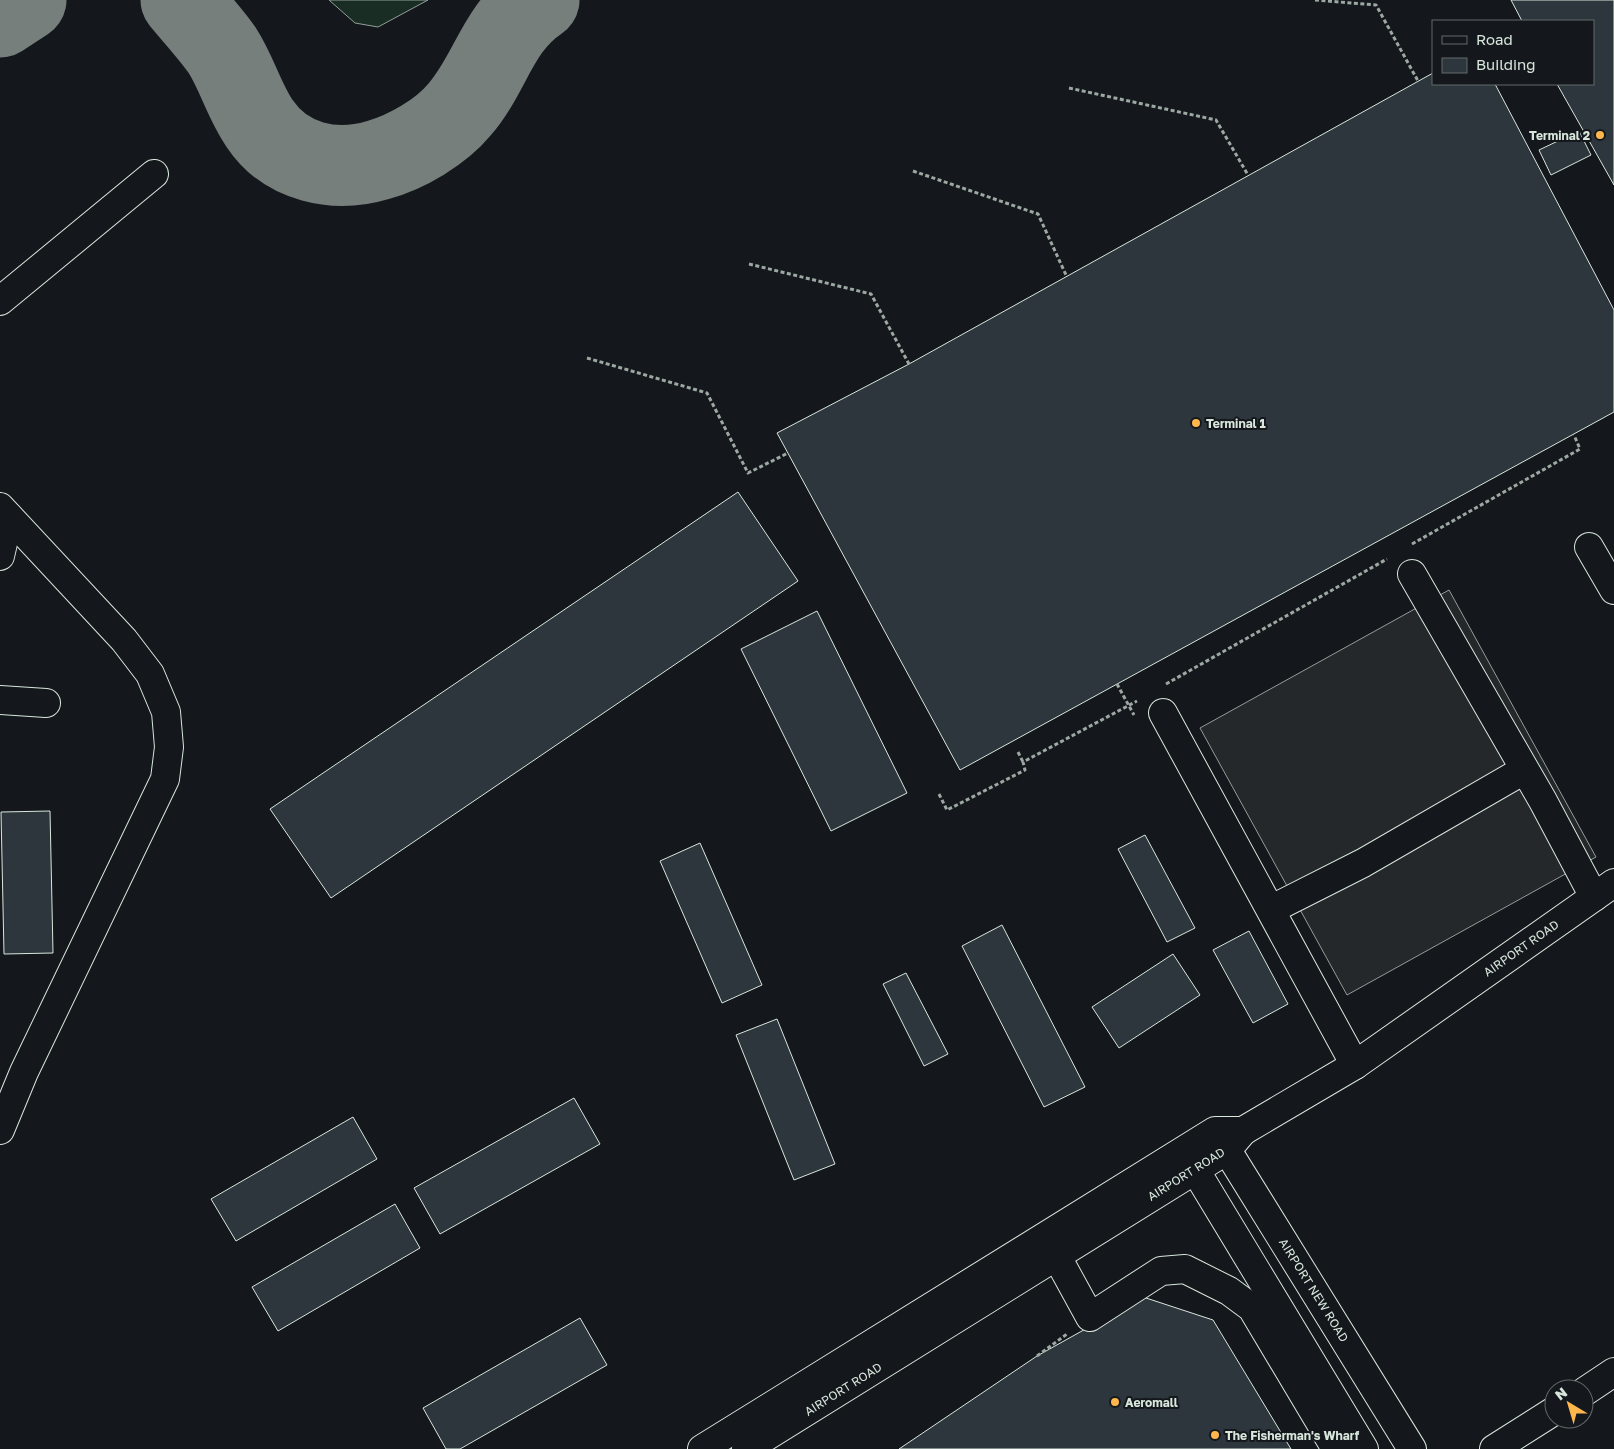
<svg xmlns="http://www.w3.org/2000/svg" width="1614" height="1449" font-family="'Golos Text',sans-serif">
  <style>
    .green { fill: #1a2d24; stroke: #939e99 }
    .parking { fill: #24282b; stroke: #939e99 }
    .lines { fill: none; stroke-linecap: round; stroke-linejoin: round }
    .taxiway { stroke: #767f7c; stroke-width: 81 }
    .building { fill: #2c363c; stroke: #d8e6dc }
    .minor-casing { stroke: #d8e6dc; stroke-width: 30 }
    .major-casing { stroke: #d8e6dc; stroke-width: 30 }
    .path { stroke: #9da8a2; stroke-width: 3; stroke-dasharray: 4 2.5; stroke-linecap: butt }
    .minor { stroke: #14181c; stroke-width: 28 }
    .major { stroke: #14181c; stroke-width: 28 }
    .poi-dot { fill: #ffb74d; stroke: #14181c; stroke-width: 2 }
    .labels { text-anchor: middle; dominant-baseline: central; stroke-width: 4; stroke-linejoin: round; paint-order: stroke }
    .poi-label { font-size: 12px; font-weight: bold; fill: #d8e6dc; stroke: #14181c; text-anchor: start }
    .street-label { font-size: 12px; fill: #d8e6dc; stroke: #14181c }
  </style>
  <rect width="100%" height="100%" fill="#14181c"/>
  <!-- green -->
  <polygon class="green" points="329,0 428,0 378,27 355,23"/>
  <!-- parking -->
  <polygon class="parking" points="1449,590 1596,857 1347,995 1200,728"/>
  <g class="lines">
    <!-- taxiway -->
    <g class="taxiway">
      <path d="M181,0C195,17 210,33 222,50C237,73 244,101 260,124C286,163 335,173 378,160C407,152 441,132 460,109C491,73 497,28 539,0"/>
      <polyline points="0,17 26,0"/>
    </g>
  </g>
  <!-- building -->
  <g class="building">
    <polygon points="1511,0 1614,0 1614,185 1557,84 1593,84 1593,21 1522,21"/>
    <polygon points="1433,73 1433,84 1495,84 1614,310 1614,412 960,770 777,433 909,364"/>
    <polygon points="1579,131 1591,155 1551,175 1539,150"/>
    <polygon points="738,492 798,581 331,898 270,809"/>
    <polygon points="817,611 907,793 831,831 741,649"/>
    <polygon points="50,811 53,953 4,954 1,812"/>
    <polygon points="1145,835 1195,928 1167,942 1118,849"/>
    <polygon points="700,843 762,985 722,1003 660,861"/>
    <polygon points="1002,925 1085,1087 1044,1107 962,946"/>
    <polygon points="1249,931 1288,1004 1253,1023 1213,950"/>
    <polygon points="1173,954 1200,995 1119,1048 1092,1007"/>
    <polygon points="906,973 948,1054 924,1066 883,984"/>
    <polygon points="777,1019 835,1164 794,1180 736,1035"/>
    <polygon points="574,1098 600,1144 440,1234 414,1188"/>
    <polygon points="353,1117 377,1159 236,1241 211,1199"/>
    <polygon points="395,1204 420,1248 278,1331 252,1287"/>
    <polygon points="1143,1297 1213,1320 1291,1449 899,1449 1037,1356"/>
    <polygon points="580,1318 607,1365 460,1449 446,1449 423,1408"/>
  </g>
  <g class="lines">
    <!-- minor casing -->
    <g class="minor-casing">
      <g id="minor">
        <polyline points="0,301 154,174"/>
        <polyline points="0,507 124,640 150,674 166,712 169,747 165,779 24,1072 0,1130"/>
        <polyline points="1589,547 1614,590"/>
        <polyline points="0,556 9,517"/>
        <polyline points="1412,574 1543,801 1594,897"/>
        <polyline points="0,700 46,703"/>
        <polyline points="1163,713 1355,1065"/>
        <polyline points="1272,909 1363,863 1524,770"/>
        <polyline points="1243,1131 1355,1065 1614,883"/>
        <polyline points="1056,1255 1090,1317 1161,1271 1185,1269 1229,1291 1252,1308 1336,1449"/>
        <polyline points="1584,1392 1614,1372"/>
        <polyline points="1494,1449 1554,1411"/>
      </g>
    </g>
    <!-- major casing -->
    <g class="major-casing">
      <g id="major">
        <polyline points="1217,1134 1412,1449"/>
        <polyline points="1185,1153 1364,1449"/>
        <polyline points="702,1449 1215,1131 1243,1131"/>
        <polyline points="746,1449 1227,1150 1243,1131"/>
      </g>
    </g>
    <!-- path -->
    <g class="path">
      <polyline points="1315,0 1376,5 1418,81"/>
      <polyline points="1069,88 1216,120 1248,175"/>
      <polyline points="913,171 1038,214 1066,275"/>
      <polyline points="749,264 871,294 909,364"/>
      <polyline points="587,358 707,393 748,473 788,453"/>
      <polyline points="1412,544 1580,449 1574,435"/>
      <polyline points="1117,684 1134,715"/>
      <polyline points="1166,684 1387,559"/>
      <polyline points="1018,752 1023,762"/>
      <polyline points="939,794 947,810 1025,770 1023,762 1137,701"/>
      <polyline points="1037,1356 1067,1334"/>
    </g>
    <!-- minor -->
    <use href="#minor" class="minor"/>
    <!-- major -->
    <use href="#major" class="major"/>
  </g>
  <!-- markers -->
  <g class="poi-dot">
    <circle cx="1600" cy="135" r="5"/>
    <circle cx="1196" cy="423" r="5"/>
    <circle cx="1115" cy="1402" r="5"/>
    <circle cx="1215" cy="1435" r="5"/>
  </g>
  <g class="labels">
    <!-- poi labels -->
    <g class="poi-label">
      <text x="1590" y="135" text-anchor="end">Terminal 2</text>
      <text x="1206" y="423">Terminal 1</text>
      <text x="1125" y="1402">Aeromall</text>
      <text x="1225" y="1435">The Fisherman's Wharf</text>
    </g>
    <!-- street labels -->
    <g class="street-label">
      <text transform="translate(1521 948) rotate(-35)">AIRPORT ROAD</text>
      <text transform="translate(1186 1174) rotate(-32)">AIRPORT ROAD</text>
      <text transform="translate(1314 1290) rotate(58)">AIRPORT NEW ROAD</text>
      <text transform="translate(843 1389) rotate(-32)">AIRPORT ROAD</text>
    </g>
  </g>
  <!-- legend -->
  <rect x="1432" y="20" width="162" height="65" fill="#14181c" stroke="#626a69"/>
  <rect x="1442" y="36" width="25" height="8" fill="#14181c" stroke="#626a69"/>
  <text x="1476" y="45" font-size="15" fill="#d8e6dc">Road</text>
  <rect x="1442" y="58" width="25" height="15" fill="#2c363c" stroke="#626a69"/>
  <text x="1476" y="70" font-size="15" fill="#d8e6dc">Building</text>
  <!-- north arrow -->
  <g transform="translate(1569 1404) rotate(322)"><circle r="24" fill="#14181c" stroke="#626a69"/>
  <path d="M0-4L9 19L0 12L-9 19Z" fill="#ffb74d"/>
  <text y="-8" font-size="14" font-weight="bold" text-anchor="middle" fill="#d8e6dc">N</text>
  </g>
</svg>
